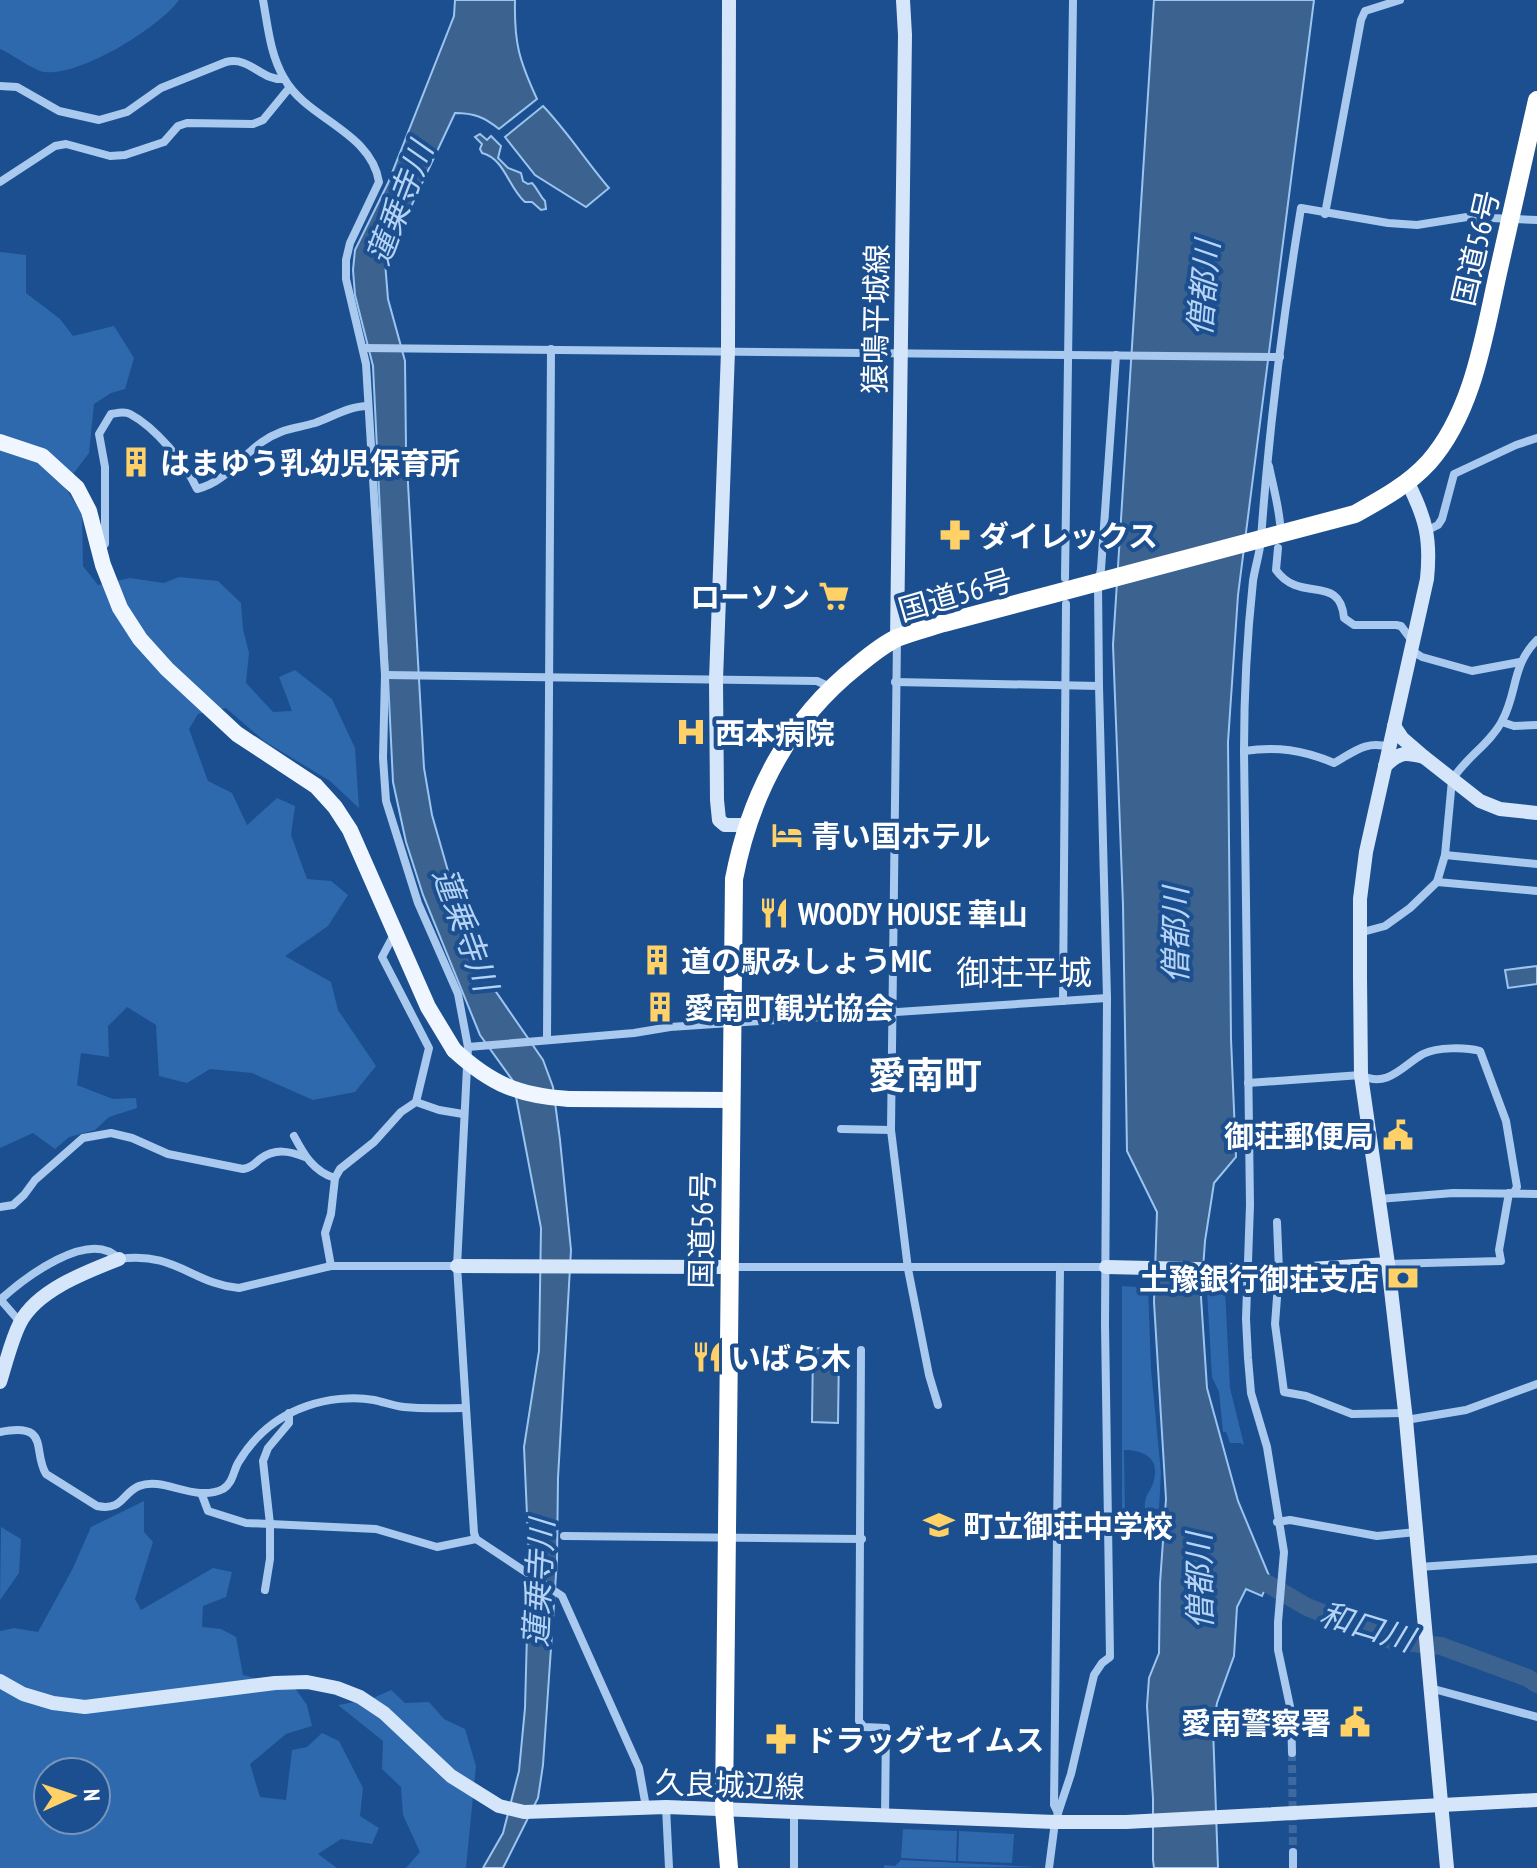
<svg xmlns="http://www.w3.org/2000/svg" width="1537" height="1868" font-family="'PT Sans Narrow','Noto Sans JP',sans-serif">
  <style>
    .green { fill: #2e69ad; fill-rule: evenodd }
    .water { fill: #3c6290; stroke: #9cc4f0; stroke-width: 2 }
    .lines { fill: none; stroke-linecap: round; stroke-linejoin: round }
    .river { stroke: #3c6290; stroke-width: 18 }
    .street-tunnel { stroke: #3d69a0; stroke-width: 8; stroke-dasharray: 8 4; stroke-linecap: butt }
    .street { stroke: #a9c9ee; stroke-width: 8 }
    .secondary { stroke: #d6e6fa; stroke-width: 14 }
    .primary { stroke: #f0f6ff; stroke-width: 16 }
    .highway { stroke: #fff; stroke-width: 18 }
    .primary-bridge { stroke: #f0f6ff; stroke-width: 16 }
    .labels { text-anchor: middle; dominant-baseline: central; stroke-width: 8; stroke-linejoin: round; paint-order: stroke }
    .street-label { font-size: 30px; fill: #fff; stroke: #1b4f8f }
    .poi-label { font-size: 30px; font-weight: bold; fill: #fff; stroke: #1b4f8f; text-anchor: start }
    .water-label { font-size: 32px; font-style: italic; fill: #b5d3f5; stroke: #1b4f8f }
    .quarter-label { font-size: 34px; fill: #fff; stroke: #1b4f8f }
    .district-label { font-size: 38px; font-weight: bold; fill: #fff; stroke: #1b4f8f }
  </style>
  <rect width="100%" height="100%" fill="#1b4f8f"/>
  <!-- green -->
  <g class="green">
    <path d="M0,0H179C159,28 79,77 44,72C33,70 12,54 0,49Z"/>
    <polygon points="0,252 26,255 26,293 60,319 73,336 114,326 134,358 125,389 111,393 94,404 89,453 64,486 82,513 83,566 98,585 130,578 164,583 179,577 218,581 241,603 243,629 249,653 246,683 273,712 292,711 279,677 295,670 332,699 355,748 359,808 330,781 264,741 226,708 198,714 189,729 208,781 232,793 247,825 277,798 295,806 291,835 307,879 331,881 348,895 328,926 285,956 331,982 338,1010 376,1066 355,1092 313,1100 252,1073 210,1069 187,1083 159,1076 156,1025 127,1007 108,1026 109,1057 81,1053 77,1085 113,1099 136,1098 137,1108 109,1117 95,1130 69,1137 55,1149 33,1133 0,1148"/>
    <path d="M1122,1286L1148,1288L1151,1369L1161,1473L1159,1509H1145C1144,1493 1151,1493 1154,1480C1160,1457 1142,1450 1124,1450L1125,1512H1122Z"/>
    <polygon points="1225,1290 1230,1388 1244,1445 1240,1443 1230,1443 1226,1432 1223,1432 1219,1392 1212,1377 1207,1291"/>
    <path d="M144,1501V1532L153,1542L135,1599L141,1610L213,1568L232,1572L226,1597L203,1606L202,1627L221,1629L236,1637L243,1675L261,1680L287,1677L307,1705L312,1726L286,1734L250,1764L260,1797L286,1800L292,1750L307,1747L322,1733L339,1741L363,1788L360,1816L379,1828L372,1844L341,1839L318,1854L337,1868H0V1631L14,1628L38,1632L73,1568L91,1527ZM48,1772H96V1820H48Z"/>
    <polygon points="1,1527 21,1539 19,1573 0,1600"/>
    <polygon points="391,1690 405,1703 429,1702 444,1719 465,1729 476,1766 466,1868 406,1868 420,1852 403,1815 401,1787 382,1769 383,1741 338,1705 371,1699"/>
    <polygon points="903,1829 957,1831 956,1861 901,1858"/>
    <polygon points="959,1831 1014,1834 1012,1863 958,1861"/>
    <polygon points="901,1860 1038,1867 884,1868 884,1865 895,1866"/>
  </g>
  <!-- water -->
  <g class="water">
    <path d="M455,0H515C514,43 519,60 537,99L499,129C484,117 474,113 455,113L385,262L388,299L405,361L406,448L424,768L432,815L452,885L492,986L543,1060L553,1087L560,1140L571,1250L558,1478L557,1560L543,1765L538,1798L503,1868H483L503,1833L519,1771L525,1708L529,1560L524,1447L539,1351L541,1228L513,1081L480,1035L423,895L406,842L393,782L373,366L355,295L353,270L355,250L388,183L454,16Z"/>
    <polygon points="1154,0 1314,0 1238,595 1228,742 1231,1039 1236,1157 1214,1183 1205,1241 1201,1297 1207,1388 1238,1501 1270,1578 1262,1596 1246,1589 1237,1607 1234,1656 1217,1703 1213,1728 1218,1868 1154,1868 1153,1860 1153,1798 1147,1706 1149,1678 1159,1653 1160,1583 1166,1499 1154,1302 1157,1212 1127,1151 1123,905 1113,645"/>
    <path d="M543,106C567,131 586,161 609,188L586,207L535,175L505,137Z"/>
    <path d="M480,134L487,140L491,136L501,146L498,158L508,168L521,173L523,181L528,184L532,183C538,189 539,195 545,201L546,209L541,210L532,202H525C508,187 505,159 482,153L480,149L482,144L475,137Z"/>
    <polygon points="1537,966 1537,984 1508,988 1505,970"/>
    <polygon points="813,1348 839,1349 838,1423 812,1422"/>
  </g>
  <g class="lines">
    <!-- river -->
    <polyline class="river" points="1246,1575 1268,1584 1307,1607 1394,1641 1441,1646 1528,1678 1537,1684"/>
    <!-- street-tunnel -->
    <polyline class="street-tunnel" points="1292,1753 1293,1852"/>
    <!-- street -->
    <g class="street">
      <path d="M263,0C268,27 270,54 284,78C306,119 371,131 379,182L350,243L346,260V279L366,364L385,675L383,758L386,801L418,903L458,994L468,1047L457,1266L474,1533L476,1539L562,1596L639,1768L646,1807"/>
      <path d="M0,86L17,87L59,111L99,120L127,112L161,88L226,62C250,56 261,81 284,79"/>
      <polyline points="0,182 55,146 66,144 110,156 125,155 164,142 178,126 187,123 253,124 263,120 290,87"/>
      <polyline points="1325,214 1361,20 1365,11 1400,0"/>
      <polyline points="363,348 1280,357"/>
      <path d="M1269,466C1273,486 1278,503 1280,523"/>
      <polyline points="1428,530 1438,525 1442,519 1454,474 1516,445 1537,438"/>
      <path d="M101,548L105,544V467L99,434L111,414C118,413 124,411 130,414C155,427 186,464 197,489C226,482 240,457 262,442C282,428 294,429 315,423C332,417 349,406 368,406"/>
      <path d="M1278,548L1276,570C1300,604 1340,573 1344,618L1354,625H1396L1401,626L1413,642"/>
      <polyline points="1065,578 1073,0"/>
      <polyline points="897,639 891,1130 908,1269 929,1375 938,1405"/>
      <polyline points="1411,650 1422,657 1472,671 1520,662"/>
      <polyline points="385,675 817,681 830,687"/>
      <polyline points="895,682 1099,686 1107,998 1105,1325 1110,1657 1102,1663 1094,1675 1071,1774 1055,1822 1049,1868"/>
      <polyline points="1099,686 1098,584 1101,569 1116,355"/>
      <polyline points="1502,722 1514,726 1537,725"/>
      <path d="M1244,751C1277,746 1303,750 1334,763C1354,752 1366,740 1389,747"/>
      <polyline points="1445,855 1537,864"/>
      <polyline points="1437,882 1537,891"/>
      <path d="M1359,933L1385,926L1410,908L1437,882L1445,855L1452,780C1465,758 1490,744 1502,721C1518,692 1511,666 1537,640"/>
      <polyline points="391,940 382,957 429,1048 416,1102"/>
      <polyline points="1063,1001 1066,604"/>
      <polyline points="547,1039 551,349"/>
      <polyline points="468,1047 634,1033 670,1027 1107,998"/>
      <path d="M1248,1083L1361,1075C1388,1089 1403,1065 1423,1054C1438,1047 1465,1047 1480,1051L1506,1121L1517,1187L1514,1192"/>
      <polyline points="841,1129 891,1130"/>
      <path d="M294,1136C304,1155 314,1172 335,1178"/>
      <polyline points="1379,1199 1453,1193 1537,1194"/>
      <path d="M0,1207L13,1205L24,1195L35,1180L83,1138L111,1133L132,1138L168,1154L243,1169C252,1167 254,1164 260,1159C275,1148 289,1151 305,1157"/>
      <polyline points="1277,1222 1279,1271 1275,1324 1284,1392 1306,1396 1352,1414 1404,1413"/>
      <polyline points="1388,1264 1501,1261 1499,1250 1509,1193"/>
      <polyline points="331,1266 325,1233 331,1214 335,1178 340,1169 374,1142 401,1112 416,1102 439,1110 463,1114"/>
      <polyline points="729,1267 1106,1267"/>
      <polyline points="0,1299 20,1322"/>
      <path d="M0,1300C23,1279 90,1227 119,1259C176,1251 192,1284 239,1288L331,1266H457"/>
      <polyline points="861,1350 859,1721 864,1727 886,1728 885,1816"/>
      <polyline points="1406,1420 1466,1410 1537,1384"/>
      <path d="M0,1432C51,1422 32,1451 46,1474L97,1506C123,1511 121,1494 139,1486C164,1476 194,1503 223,1489C233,1483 233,1472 238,1463C254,1436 278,1416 307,1406C327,1399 353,1396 374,1400C384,1402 393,1406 404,1407C424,1409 444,1408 465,1408"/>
      <polyline points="202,1495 208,1511 246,1523 376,1529 437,1547 476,1539"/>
      <polyline points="1277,1522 1290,1520 1377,1536 1416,1532"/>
      <polyline points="564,1536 862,1539"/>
      <polyline points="1419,1567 1537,1559"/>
      <polyline points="265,1590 270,1559 270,1524 263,1461 268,1448 289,1423 289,1413"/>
      <polyline points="1430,1688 1537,1717"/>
      <path d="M1292,1753L1291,1711L1278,1650V1622L1284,1552L1267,1447L1251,1393L1248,1358L1246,1319L1250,1205L1244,751C1244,694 1247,637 1253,581C1255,567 1260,553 1261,539C1269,428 1283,317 1301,208L1388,223L1417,225L1467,217L1537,220"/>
      <polyline points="666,1807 669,1868"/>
      <polyline points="1058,1813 1054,1805 1060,1267"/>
      <polyline points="1293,1852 1293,1868"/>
      <polyline points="794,1868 794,1811"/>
    </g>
    <!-- secondary -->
    <g class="secondary">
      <polyline points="729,0 728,351 716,680 717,800 719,820 725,825 747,825"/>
      <path d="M1408,483C1426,519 1431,539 1427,579L1366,852L1360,899V977L1361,1075L1388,1264L1406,1420L1447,1868"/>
      <polyline points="897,639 905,35 903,0"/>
      <polyline points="1424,757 1480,801 1500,809 1537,813"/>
      <path d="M1385,766C1400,752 1404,752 1424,757L1402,738L1394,726"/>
      <polyline points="457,1266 728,1267"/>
      <polyline points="1106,1267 1279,1271 1388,1264"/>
      <path d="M0,1382C6,1363 11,1341 20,1323C37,1290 86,1272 119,1259"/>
      <polyline points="0,1681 23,1694 53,1703 85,1707 275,1683 307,1682 337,1688 360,1697 384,1713 451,1776 499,1806 524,1812 666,1807 1055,1822 1126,1822 1537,1800"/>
    </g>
    <!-- primary -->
    <g class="primary">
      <polyline points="0,442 42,456 77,488 89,511 103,565 120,608 140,639 167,669 237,734 316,786 335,807 350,830 428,1007 454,1050"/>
      <polyline points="569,1099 731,1100"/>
    </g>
    <!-- highway -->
    <path class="highway" d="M729,1868L724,1809L734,879C750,795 789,720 857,666C869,656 882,645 897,638C912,632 928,628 944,623L1355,514C1382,499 1408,485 1429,462C1473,412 1484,336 1498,273C1511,216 1524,158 1537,100"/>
    <!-- primary-bridge -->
    <path class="primary-bridge" d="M454,1050C491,1084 519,1096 569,1099"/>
  </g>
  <!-- icons -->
  <defs>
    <g id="building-bare" transform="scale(2.4)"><path d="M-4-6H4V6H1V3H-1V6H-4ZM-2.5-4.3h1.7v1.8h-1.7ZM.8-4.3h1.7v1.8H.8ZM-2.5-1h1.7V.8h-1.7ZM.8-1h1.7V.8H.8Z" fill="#ffd166" stroke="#1b4f8f" stroke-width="2.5" paint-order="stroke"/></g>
    <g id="pharmacy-bare" transform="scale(2.4)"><path d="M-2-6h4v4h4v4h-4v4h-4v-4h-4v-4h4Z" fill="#ffd166" stroke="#1b4f8f" stroke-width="2.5" paint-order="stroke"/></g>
    <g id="supermarket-bare" transform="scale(2.4)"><path d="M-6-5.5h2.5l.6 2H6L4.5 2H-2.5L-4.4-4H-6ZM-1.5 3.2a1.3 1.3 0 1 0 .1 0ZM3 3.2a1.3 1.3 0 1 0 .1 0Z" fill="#ffd166" stroke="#1b4f8f" stroke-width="2.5" paint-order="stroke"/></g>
    <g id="hospital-bare" transform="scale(2.4)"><path d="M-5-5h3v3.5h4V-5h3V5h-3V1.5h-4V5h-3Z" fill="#ffd166" stroke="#1b4f8f" stroke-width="2.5" paint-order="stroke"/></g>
    <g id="hotel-bare" transform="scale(2.4)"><path d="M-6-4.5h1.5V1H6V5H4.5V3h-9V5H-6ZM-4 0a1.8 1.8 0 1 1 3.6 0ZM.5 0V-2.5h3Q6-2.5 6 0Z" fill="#ffd166" stroke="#1b4f8f" stroke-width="2.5" paint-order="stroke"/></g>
    <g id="restaurant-bare" transform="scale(2.4)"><path d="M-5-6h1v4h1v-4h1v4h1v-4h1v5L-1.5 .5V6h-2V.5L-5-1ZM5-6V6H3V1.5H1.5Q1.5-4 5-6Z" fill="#ffd166" stroke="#1b4f8f" stroke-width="2.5" paint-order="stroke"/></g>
    <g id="civic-bare" transform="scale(2.4)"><path d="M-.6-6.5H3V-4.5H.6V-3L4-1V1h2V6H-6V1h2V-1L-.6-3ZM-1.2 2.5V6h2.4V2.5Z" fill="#ffd166" stroke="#1b4f8f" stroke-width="2.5" paint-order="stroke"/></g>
    <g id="bank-bare" transform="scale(2.4)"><path d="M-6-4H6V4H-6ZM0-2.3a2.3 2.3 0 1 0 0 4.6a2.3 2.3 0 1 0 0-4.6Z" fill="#ffd166" stroke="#1b4f8f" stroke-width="2.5" paint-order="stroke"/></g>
    <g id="school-bare" transform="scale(2.4)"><path d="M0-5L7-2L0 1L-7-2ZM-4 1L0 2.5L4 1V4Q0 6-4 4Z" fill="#ffd166" stroke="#1b4f8f" stroke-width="2.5" paint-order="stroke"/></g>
  </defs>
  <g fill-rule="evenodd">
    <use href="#building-bare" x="136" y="462"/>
    <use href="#pharmacy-bare" x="955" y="535"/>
    <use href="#supermarket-bare" x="834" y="596"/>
    <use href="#hospital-bare" x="691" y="732"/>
    <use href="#hotel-bare" x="787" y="835"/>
    <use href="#restaurant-bare" x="774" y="913"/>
    <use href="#building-bare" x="657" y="960"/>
    <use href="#building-bare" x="660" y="1007"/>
    <use href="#civic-bare" x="1398" y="1135"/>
    <use href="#bank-bare" x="1403" y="1278"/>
    <use href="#restaurant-bare" x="707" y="1357"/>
    <use href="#school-bare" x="939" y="1525"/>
    <use href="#civic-bare" x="1355" y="1722"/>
    <use href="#pharmacy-bare" x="781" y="1739"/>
  </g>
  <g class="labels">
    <!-- street labels -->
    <g class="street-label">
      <text transform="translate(1475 248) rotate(-77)">国道56号</text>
      <text transform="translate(875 319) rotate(-89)">猿鳴平城線</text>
      <text transform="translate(955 594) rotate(-16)">国道56号</text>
      <text transform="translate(701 1230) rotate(-89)">国道56号</text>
      <text transform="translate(730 1784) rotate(2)">久良城辺線</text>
    </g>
    <!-- poi labels -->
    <g class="poi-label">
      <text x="160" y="462">はまゆう乳幼児保育所</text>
      <text x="979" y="535">ダイレックス</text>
      <text x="810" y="596" text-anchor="end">ローソン</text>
      <text x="715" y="732">西本病院</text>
      <text x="811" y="835">青い国ホテル</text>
      <text x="798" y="913">WOODY HOUSE 華山</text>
      <text x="681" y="960">道の駅みしょうMIC</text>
      <text x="684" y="1007">愛南町観光協会</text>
      <text x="1374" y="1135" text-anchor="end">御荘郵便局</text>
      <text x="1379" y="1278" text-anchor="end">土豫銀行御荘支店</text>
      <text x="731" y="1357">いばら木</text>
      <text x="963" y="1525">町立御荘中学校</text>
      <text x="1331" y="1722" text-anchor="end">愛南警察署</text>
      <text x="805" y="1739">ドラッグセイムス</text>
    </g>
    <!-- water labels -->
    <g class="water-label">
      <text transform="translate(399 203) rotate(-69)">蓮乗寺川</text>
      <text transform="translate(1203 288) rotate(-85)">僧都川</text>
      <text transform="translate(466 929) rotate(70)">蓮乗寺川</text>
      <text transform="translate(1175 935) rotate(-90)">僧都川</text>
      <text transform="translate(1199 1581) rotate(-91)">僧都川</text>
      <text transform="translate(538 1583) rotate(-87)">蓮乗寺川</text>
      <text transform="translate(1367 1626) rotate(17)">和口川</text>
    </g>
    <!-- quarter labels -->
    <g class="quarter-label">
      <text x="1024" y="972">御荘平城</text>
    </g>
    <!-- district labels -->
    <g class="district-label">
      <text x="925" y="1074">愛南町</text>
    </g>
  </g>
  <!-- north arrow -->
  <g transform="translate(72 1796) rotate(87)"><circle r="38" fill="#1b4f8f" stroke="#7695bc" stroke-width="2"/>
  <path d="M0-6L14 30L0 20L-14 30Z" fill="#ffd166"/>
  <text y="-12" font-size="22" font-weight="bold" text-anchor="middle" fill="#ffffff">N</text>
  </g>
</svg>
